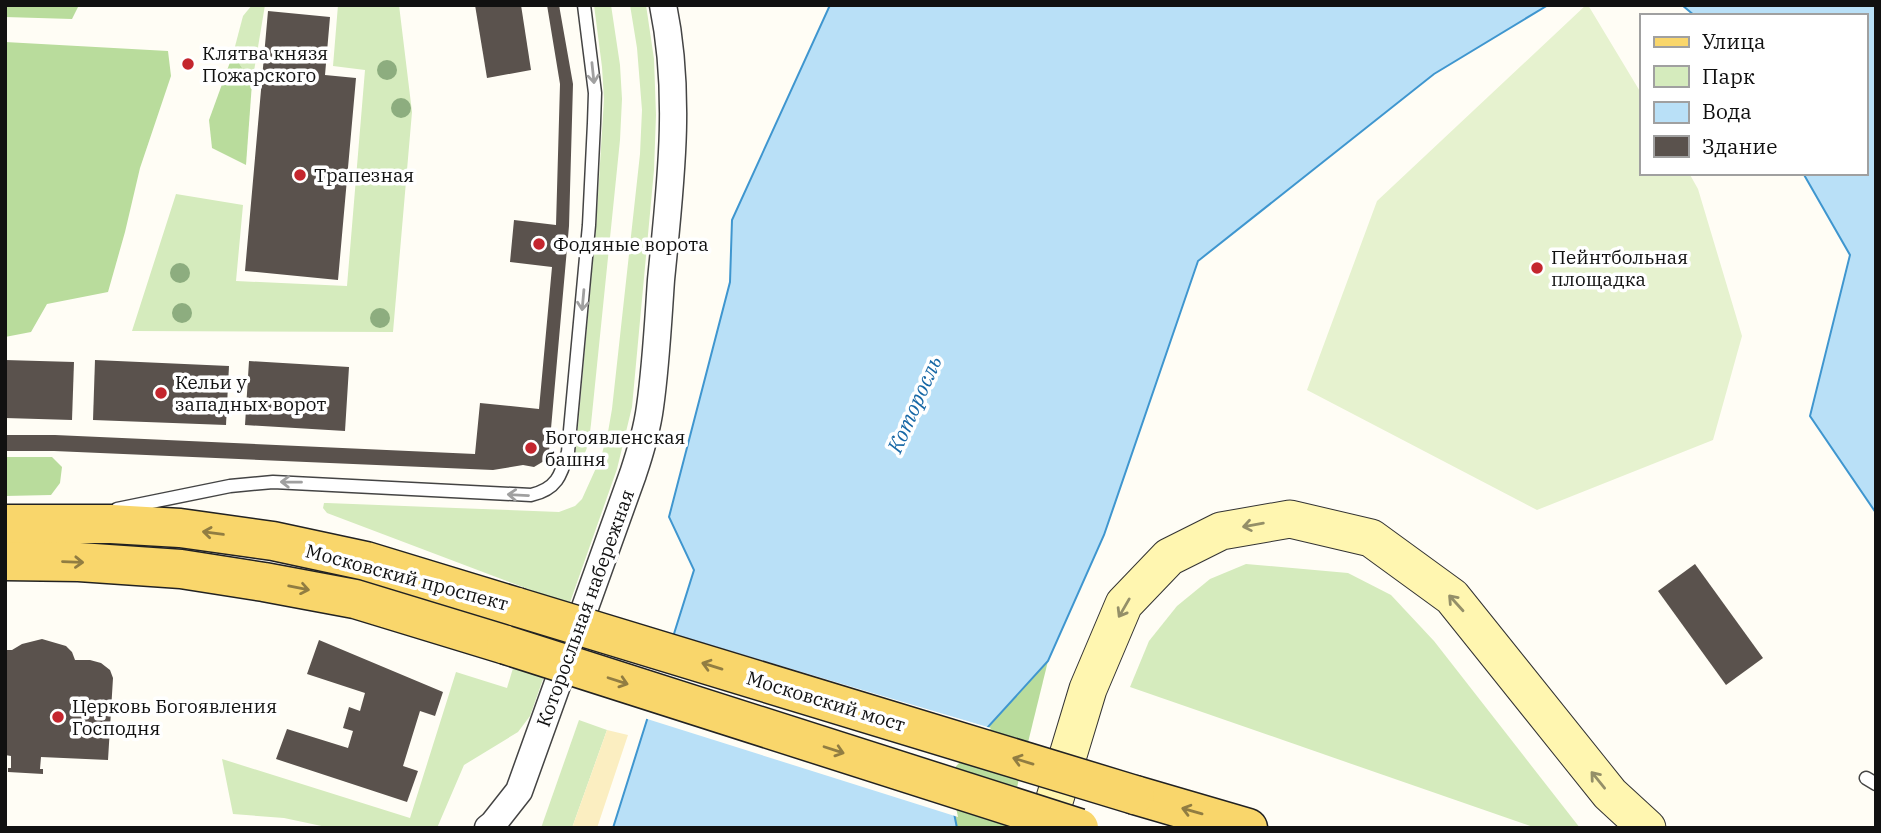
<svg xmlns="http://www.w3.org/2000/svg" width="1881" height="833" font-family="'IBM Plex Serif',serif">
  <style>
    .green { fill: #d5ebbd }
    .forest { fill: #b9dc9c }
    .sand { fill: #fbeec1 }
    .pitch { fill: #e6f2cf }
    .water { fill: #b9e0f7; stroke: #3f96cf; stroke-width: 2 }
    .pier { fill: #fffdf5 }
    .building { fill: #5a524d }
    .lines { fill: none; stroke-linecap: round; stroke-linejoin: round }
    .lane-casing { stroke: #444; stroke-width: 15 }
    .street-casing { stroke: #444; stroke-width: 29 }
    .secondary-casing { stroke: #333; stroke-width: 39 }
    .primary-casing { stroke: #222; stroke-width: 41 }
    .lane { stroke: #fff; stroke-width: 12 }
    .street { stroke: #fff; stroke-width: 26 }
    .secondary { stroke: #fff6b0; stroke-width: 37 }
    .primary { stroke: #f9d66b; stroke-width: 38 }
    .primary-bridge-casing { stroke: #222; stroke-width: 41; stroke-linecap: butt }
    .primary-bridge { stroke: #f9d66b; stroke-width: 38 }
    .tree { fill: #8dad7f }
    .oneway { stroke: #a0a0a0 }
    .oneway2 { stroke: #948f68 }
    .oneway3 { stroke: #917d42 }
    .poi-dot { fill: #c4262e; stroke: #fff; stroke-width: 2.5 }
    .labels { text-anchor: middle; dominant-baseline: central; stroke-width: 7; stroke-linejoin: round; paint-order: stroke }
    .poi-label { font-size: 19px; fill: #111; stroke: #fff; text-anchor: start }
    .street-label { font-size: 19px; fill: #111; stroke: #fff }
    .water-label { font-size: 21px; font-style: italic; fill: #1768a6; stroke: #fff }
  </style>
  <rect width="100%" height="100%" fill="#fffdf5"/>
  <!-- green -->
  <g class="green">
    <polygon points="252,5 265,5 252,83 233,54 243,16"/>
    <polygon points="338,5 399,5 412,112 393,332 132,331 176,194 243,205 236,281 347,286 365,70 333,66"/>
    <path d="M594,5H611L620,65L622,99L620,140L591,424C589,440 588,460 571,466L576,448L596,228L604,99L602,67Z"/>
    <polygon points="630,5 646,5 654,59 656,115 654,170 632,407 617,469 530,716 518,732 464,765 437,828 331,828 284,818 233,814 222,759 410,818 456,672 507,688 536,592 327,513 323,508 324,503 327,503 559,512 575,506 582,499 601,457 608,432 612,409 640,154 642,110 637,48"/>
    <polygon points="1246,564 1348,573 1391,595 1434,641 1580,828 1536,828 1130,687 1149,641 1177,606 1210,579"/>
    <polygon points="579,720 607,730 572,828 541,828"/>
  </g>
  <!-- forest -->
  <g class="forest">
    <polygon points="5,5 79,5 72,19 5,17"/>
    <polygon points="5,42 168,51 171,76 140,168 125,232 108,292 47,304 31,332 5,337"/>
    <polygon points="233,54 252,83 246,165 212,148 209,120"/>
    <polygon points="5,457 52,457 62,467 60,483 51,495 5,496"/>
    <polygon points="1048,661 1007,828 957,828 946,773"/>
  </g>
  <!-- sand -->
  <polygon class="sand" points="607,730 628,735 597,828 572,828"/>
  <!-- pitch -->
  <polygon class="pitch" points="1586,5 1588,5 1641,93 1641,173 1689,173 1698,189 1742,336 1713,440 1537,510 1307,390 1377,201"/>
  <!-- water -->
  <g class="water">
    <polygon points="830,5 1548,5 1434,74 1198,261 1104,535 1048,661 946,773 957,828 613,828 694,570 669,517 730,282 732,220"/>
    <polygon points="1682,5 1876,5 1876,513 1810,416 1850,255 1803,173 1865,173 1865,16 1695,16"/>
  </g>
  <!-- pier -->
  <polygon class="pier" points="670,633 991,728 949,774 958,817 644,718"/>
  <!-- building -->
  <g class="building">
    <polygon points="475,5 521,5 531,70 487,78"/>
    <polygon points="547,5 559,5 573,84 569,226 549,451 544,461 534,467 523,465 493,470 54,451 5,451 5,435 55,435 475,454 480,403 539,409 552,267 510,262 514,220 556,225 560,84"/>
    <polygon points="268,11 330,17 325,75 356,78 338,280 245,271"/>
    <polygon points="5,360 74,362 72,420 5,418"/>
    <polygon points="95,360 229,366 226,425 93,420"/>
    <polygon points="249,361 349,367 345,431 245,425"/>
    <polygon points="1695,564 1763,658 1726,685 1658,591"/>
    <polygon points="42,639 66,646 72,652 75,660 90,660 101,663 110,670 113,678 108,760 41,757 40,769 43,769 43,774 8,772 8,768 11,768 11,756 5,755 5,650 12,650 22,644"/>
    <polygon points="319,640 443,692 435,716 420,711 403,766 418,771 407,802 276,759 287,729 348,748 353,731 343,728 349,707 360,711 365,693 307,674"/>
  </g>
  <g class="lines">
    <!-- lane casing -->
    <g class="lane-casing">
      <g id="lane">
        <path d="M117,509L230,486L273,482L531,495C557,489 561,475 568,452L589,225L594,123L595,93L584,5"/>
        <polyline points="1866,778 1876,784"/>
      </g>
    </g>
    <!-- street casing -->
    <g class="street-casing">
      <path id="street" d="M488,828L493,824L519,791L633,474C640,453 647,430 650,407C656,365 658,323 661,280C670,188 682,97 663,5"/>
    </g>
    <!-- secondary casing -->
    <g class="secondary-casing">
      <polyline id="secondary" points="1046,828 1088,689 1124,604 1169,557 1221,531 1290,519 1371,538 1452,597 1610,794 1647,828"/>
    </g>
    <!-- primary casing -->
    <g class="primary-casing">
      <g id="primary">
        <polyline points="5,524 111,524 180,528 273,541 366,561 517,607"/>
        <polyline points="5,561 79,562 181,569 264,582 355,599 506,645"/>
        <polyline points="1135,795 1248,828"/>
      </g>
    </g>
    <!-- lane -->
    <use href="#lane" class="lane"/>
    <!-- street -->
    <use href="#street" class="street"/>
    <!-- secondary -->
    <use href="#secondary" class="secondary"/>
    <!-- primary -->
    <use href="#primary" class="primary"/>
    <!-- primary-bridge casing -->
    <g class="primary-bridge-casing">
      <g id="primary-bridge">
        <polyline points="517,607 1135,795"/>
        <polyline points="506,645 1079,828"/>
      </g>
    </g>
    <!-- primary-bridge -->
    <use href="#primary-bridge" class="primary-bridge"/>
  </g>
  <!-- trees -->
  <g class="tree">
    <circle cx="387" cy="70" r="10"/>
    <circle cx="401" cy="108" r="10"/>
    <circle cx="180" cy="273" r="10"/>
    <circle cx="182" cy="313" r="10"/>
    <circle cx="380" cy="318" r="10"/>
  </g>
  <!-- one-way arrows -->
  <defs><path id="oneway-shaft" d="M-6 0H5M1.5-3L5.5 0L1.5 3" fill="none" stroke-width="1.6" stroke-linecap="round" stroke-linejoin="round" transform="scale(1.75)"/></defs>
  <g class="oneway">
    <use href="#oneway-shaft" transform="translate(593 73) rotate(84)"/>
    <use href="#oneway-shaft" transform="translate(583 300) rotate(95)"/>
    <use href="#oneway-shaft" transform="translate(291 482) rotate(-179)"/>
    <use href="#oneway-shaft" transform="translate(518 495) rotate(-177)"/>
  </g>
  <g class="oneway2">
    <use href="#oneway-shaft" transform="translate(1253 525) rotate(170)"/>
    <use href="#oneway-shaft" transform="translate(1456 603) rotate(-132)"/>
    <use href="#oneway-shaft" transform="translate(1124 608) rotate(120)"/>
    <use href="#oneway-shaft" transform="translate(1598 780) rotate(-129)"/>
  </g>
  <g class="oneway3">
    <use href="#oneway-shaft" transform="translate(213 533) rotate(-172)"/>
    <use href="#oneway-shaft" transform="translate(73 562) rotate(2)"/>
    <use href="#oneway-shaft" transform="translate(299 588) rotate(11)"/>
    <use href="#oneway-shaft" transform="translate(712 666) rotate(-163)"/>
    <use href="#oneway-shaft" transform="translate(618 681) rotate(18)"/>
    <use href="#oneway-shaft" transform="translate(834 750) rotate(18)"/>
    <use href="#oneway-shaft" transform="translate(1023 761) rotate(-163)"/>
    <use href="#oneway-shaft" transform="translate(1192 811) rotate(-164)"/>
  </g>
  <!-- markers -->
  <g class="poi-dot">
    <circle cx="188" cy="64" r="7"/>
    <circle cx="300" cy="175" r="7"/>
    <circle cx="539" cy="244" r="7"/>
    <circle cx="1537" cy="268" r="7"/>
    <circle cx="161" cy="393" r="7"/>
    <circle cx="531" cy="448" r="7"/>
    <circle cx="58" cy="717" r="7"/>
  </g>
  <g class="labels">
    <!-- poi labels -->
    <g class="poi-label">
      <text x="202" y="53">Клятва князя<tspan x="202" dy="22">Пожарского</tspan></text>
      <text x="314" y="175">Трапезная</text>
      <text x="553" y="244">Фодяные ворота</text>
      <text x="1551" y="257">Пейнтбольная<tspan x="1551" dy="22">площадка</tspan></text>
      <text x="175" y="382">Кельи у<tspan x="175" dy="22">западных ворот</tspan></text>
      <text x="545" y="437">Богоявленская<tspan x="545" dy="22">башня</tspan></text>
      <text x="72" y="706">Церковь Богоявления<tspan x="72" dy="22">Господня</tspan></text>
    </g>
    <!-- street labels -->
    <g class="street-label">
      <text transform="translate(407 577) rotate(15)">Московский проспект</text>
      <text transform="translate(585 608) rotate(-70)">Которосльная набережная</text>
      <text transform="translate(826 701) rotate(17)">Московский мост</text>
    </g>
    <!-- water labels -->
    <g class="water-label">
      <text transform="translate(914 404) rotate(-66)">Которосль</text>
    </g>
  </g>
  <!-- border -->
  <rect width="1881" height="833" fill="none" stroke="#111111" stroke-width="14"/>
  <!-- legend -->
  <rect x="1640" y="14" width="228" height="161" fill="#ffffff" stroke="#a0a0a0" stroke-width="2"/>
  <rect x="1654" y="37" width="35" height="10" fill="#f9d66b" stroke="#a0a0a0" stroke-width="2"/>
  <text x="1702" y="49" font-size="21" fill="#111111">Улица</text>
  <rect x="1654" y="66" width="35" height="21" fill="#d5ebbd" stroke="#a0a0a0" stroke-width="2"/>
  <text x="1702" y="84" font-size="21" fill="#111111">Парк</text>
  <rect x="1654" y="102" width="35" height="21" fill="#b9e0f7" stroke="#a0a0a0" stroke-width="2"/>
  <text x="1702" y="119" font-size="21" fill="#111111">Вода</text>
  <rect x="1654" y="136" width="35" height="21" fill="#5a524d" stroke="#a0a0a0" stroke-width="2"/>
  <text x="1702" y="154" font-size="21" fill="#111111">Здание</text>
</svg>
